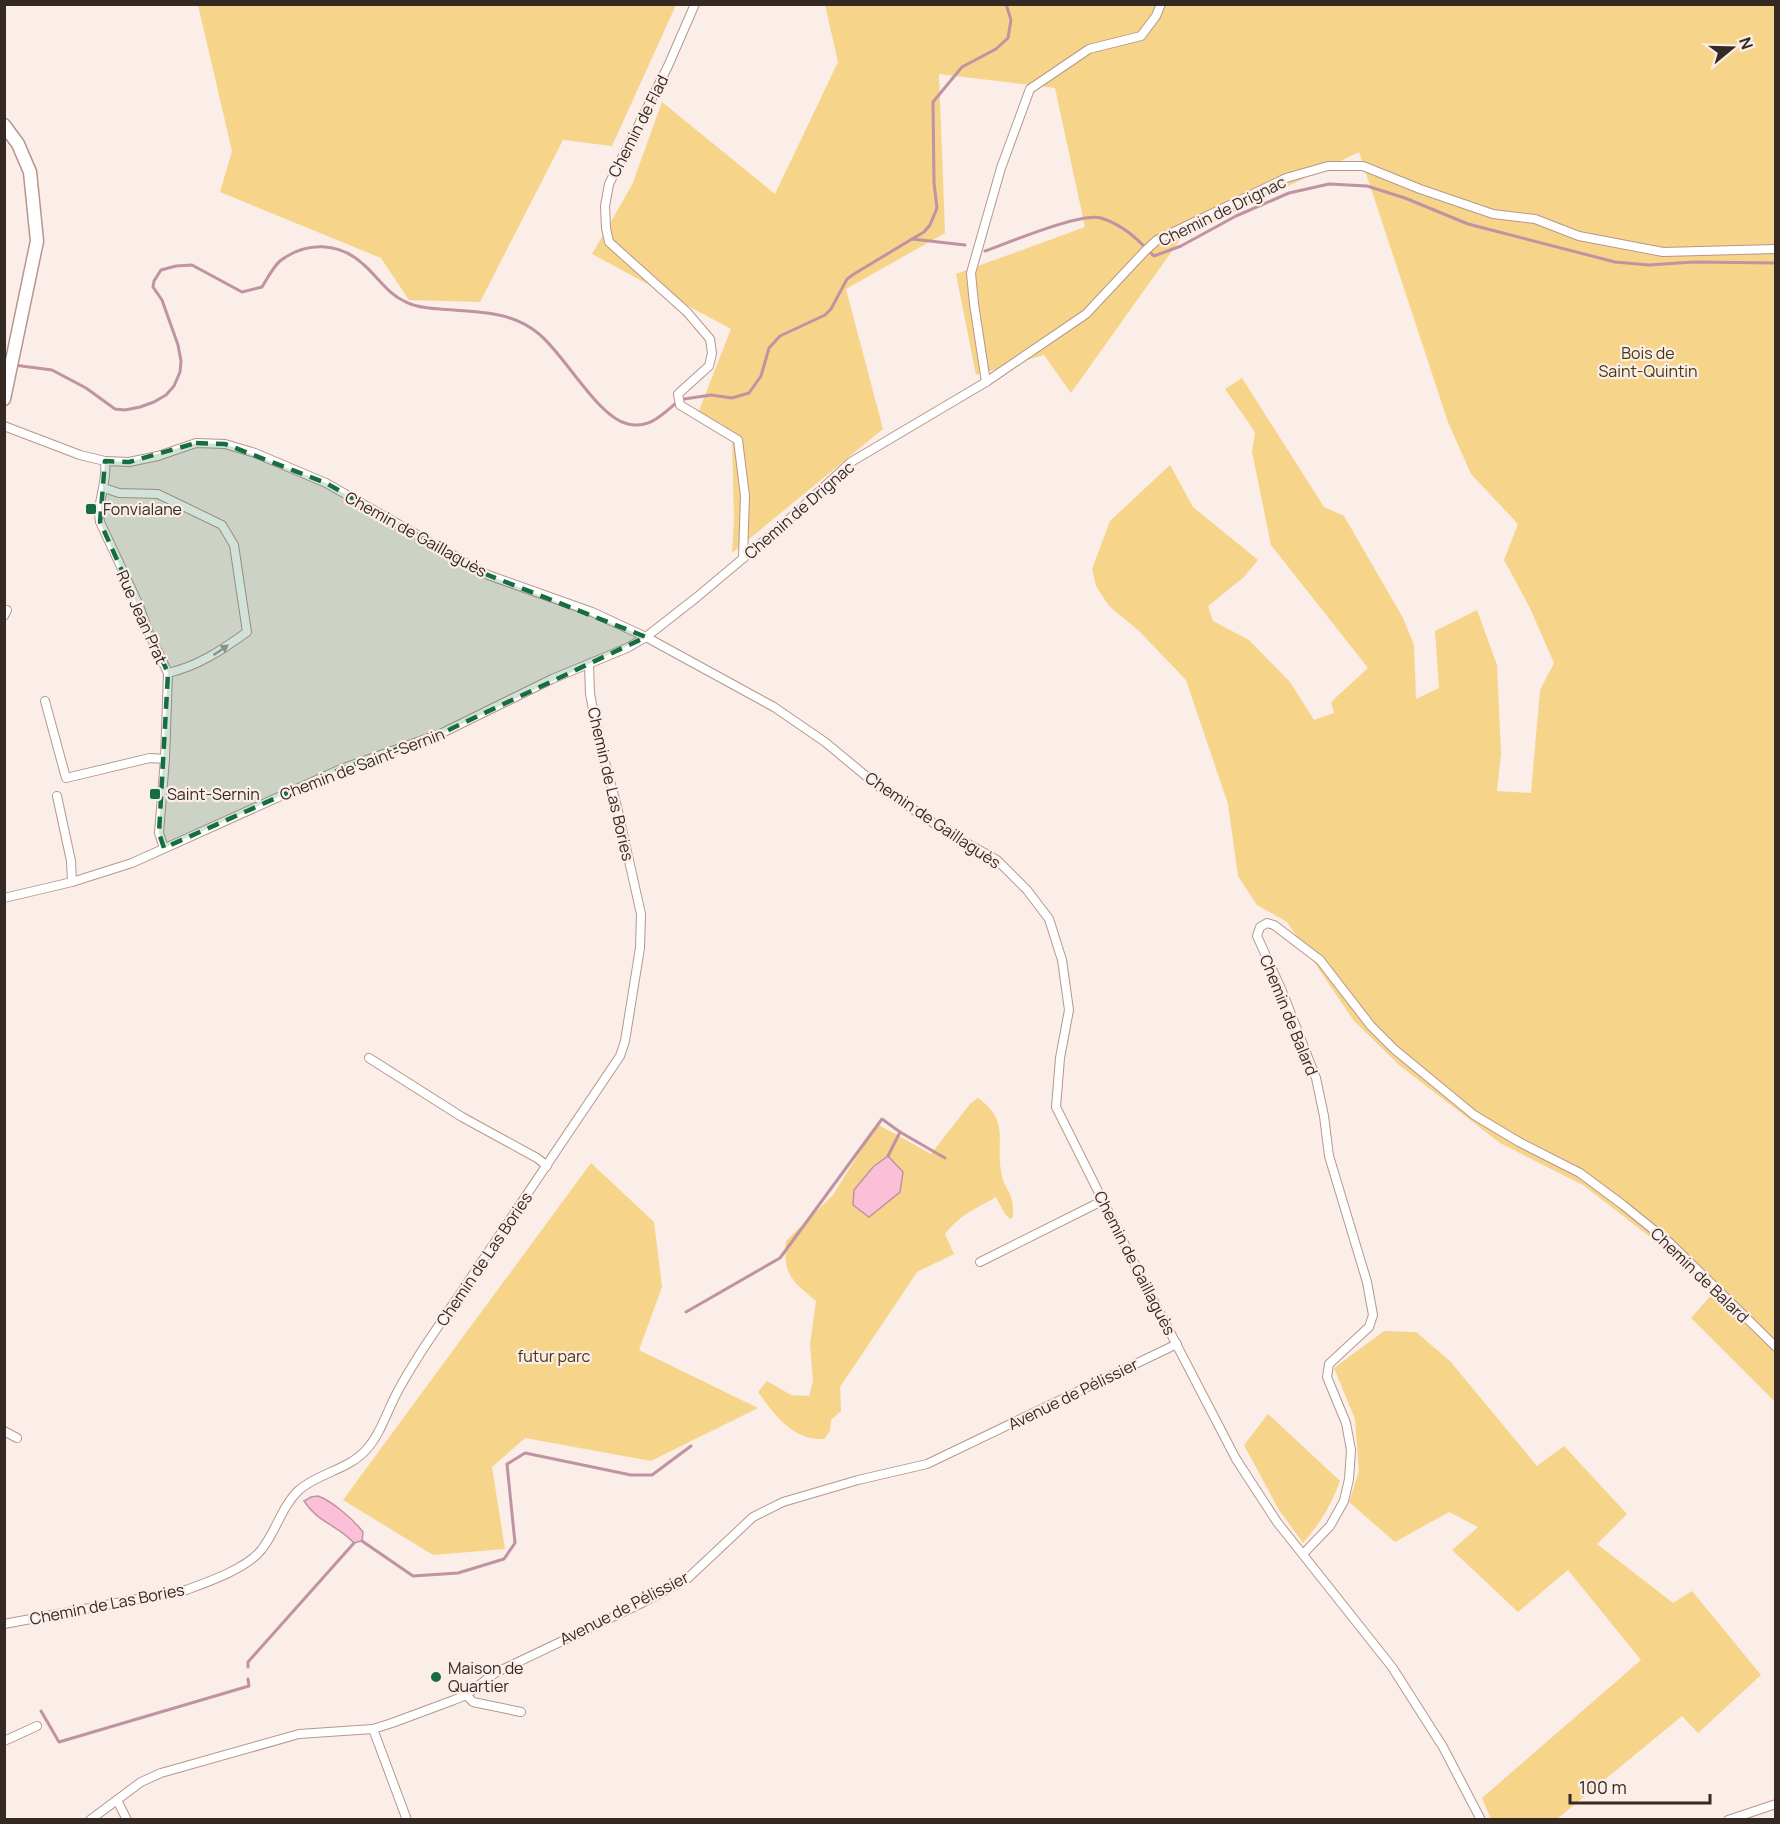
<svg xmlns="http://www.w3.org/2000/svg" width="1780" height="1824" font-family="Manrope,sans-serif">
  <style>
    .green { fill: #f6d48a }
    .water { fill: #fbc0d8; stroke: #c093a2; stroke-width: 1.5 }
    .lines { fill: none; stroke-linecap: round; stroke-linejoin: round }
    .stream { stroke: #c093a2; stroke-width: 3 }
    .street-casing { stroke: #b6978d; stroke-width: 10 }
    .primary-casing { stroke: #b6978d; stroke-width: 15 }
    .street { stroke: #fff; stroke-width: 8 }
    .primary { stroke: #fff; stroke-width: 12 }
    .oneway { fill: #a49f9c }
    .marked { fill: #166d40; fill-opacity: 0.2; stroke: #166d40; stroke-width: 4.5; stroke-dasharray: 12 8; stroke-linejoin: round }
    .poi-dot { fill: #166d40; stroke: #fbede8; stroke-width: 2 }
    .labels { text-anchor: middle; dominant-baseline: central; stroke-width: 4.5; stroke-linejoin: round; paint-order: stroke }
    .street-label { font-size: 16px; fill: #352924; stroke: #fbede8 }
    .park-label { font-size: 16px; fill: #47360d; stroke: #fbede8 }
    .poi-label { font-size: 16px; fill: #352924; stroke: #fbede8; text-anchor: start }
  </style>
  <rect width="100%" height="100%" fill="#fbede8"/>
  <!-- green -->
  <g class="green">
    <polygon points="198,5 198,4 676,5 612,146 563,140 480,302 409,300 381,258 220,192 232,151"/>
    <polygon points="825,5 1775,5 1775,1402 1691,1318 1713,1293 1649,1236 1583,1185 1500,1143 1399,1065 1354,1021 1287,922 1257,905 1238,876 1228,804 1186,680 1139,631 1109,606 1096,586 1092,569 1110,521 1170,465 1193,507 1258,560 1244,577 1208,606 1213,621 1249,640 1290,682 1314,720 1334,713 1331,702 1368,668 1271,545 1252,452 1255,432 1225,389 1242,378 1324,507 1344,516 1403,618 1414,645 1416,699 1439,688 1435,631 1477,610 1497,665 1501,754 1497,791 1531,793 1540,690 1554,663 1530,608 1504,560 1518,524 1471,474 1448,422 1359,152 1182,237 1071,393 1044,355 976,375 956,274 1085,227 1055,88 939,74 945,233 846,289 883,429 732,553 734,519 732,438 698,413 731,329 592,254 632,185 662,102 775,194 838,62"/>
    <path d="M978,1098C1012,1122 994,1143 1002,1176C1003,1183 1009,1190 1011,1197C1013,1203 1013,1210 1013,1217L1010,1219L1005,1214L996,1197C974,1210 962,1213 945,1234L954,1254L917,1272L840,1387L841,1411L831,1420L830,1431L824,1439C793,1441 774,1414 758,1392L767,1381L791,1395L809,1396L813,1381L810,1344L816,1301C791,1280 783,1275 786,1241L833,1195L877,1124L931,1154L970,1104Z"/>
    <polygon points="591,1163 654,1222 662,1287 639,1350 758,1408 651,1461 525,1438 492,1467 505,1549 433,1555 343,1500"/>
    <polygon points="1384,1331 1416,1332 1450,1361 1537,1466 1564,1446 1627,1514 1597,1544 1673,1603 1692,1591 1761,1675 1698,1733 1682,1716 1557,1819 1491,1819 1482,1798 1641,1660 1568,1570 1518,1612 1452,1550 1478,1527 1449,1512 1395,1542 1349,1502 1359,1471 1355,1419 1334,1368"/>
    <path d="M1268,1414L1340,1481C1331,1505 1320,1524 1303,1543L1279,1510L1244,1445Z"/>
  </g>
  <!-- water -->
  <g class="water">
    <polygon points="888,1156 903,1172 900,1192 869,1217 853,1205 854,1190 873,1167"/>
    <path d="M318,1496C332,1501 353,1519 363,1532L362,1541L354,1543C338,1525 318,1523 304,1501L311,1497Z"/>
  </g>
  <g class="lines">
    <!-- stream -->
    <g class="stream">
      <polyline points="912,239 924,232 930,225 937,208 934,183 933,102 962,67 996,49 1008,38 1011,20 1006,4"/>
      <path d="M985,251C1008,243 1081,212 1101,218C1124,225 1138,240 1154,256L1181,246L1236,216L1289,193L1329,184L1367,186L1405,198L1468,224L1615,262L1649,265L1694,262L1776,263"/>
      <path d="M14,365L52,370L86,388L115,409L125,410L140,407L154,402L166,395L174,386L180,372L181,361L178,345L162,300L153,287L154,281L161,270L176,266L192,265L242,292L262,287C267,279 273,267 280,261C306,241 339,242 363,264C377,276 387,293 404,301C414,307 428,308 439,309C474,312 511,310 539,334C565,355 598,418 628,424C649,429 662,415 676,403"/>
      <polyline points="684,399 711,395 732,398 749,393 761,376 769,348 780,336 825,315 831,309 847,279 854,274 912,239 965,245"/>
      <polyline points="888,1156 900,1132 945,1158"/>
      <polyline points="686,1312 780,1258 882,1119 900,1132"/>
      <polyline points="362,1541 413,1576 458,1573 504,1559 515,1543 507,1464 525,1453 631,1475 652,1475 691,1446"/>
      <polyline points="248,1667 248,1662 354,1543"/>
      <polyline points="41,1711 59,1742 249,1686 248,1679"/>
    </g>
    <!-- street casing -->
    <g class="street-casing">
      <g id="street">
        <polyline points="695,4 668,66 609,184 605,206 606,228 609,242 687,312 710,339 712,353 709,366 678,394 680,405 738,440 745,496 743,558"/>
        <polyline points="986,382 974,304 971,273 1001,168 1030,89 1089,49 1141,36 1156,16 1161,4"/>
        <polyline points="4,426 80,455 105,461 129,462 158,456 196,443 225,444 255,453 326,483 488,575 592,612 646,637 774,707 825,742 878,786 947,832 997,860 1027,890 1049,919 1062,960 1069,1010 1060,1058 1056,1107 1131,1257 1236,1459 1277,1522 1392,1667 1443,1747 1481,1820"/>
        <path d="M105,461C108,483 96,502 100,522L138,603L148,631L168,673L165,759L159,833L164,848"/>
        <path d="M104,488L119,493L158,494L222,525L234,545L247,632C222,650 198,666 168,673"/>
        <polyline points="4,616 7,610"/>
        <polyline points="45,701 66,778 150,758 165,759"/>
        <polyline points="57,796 71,861 72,882"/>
        <polyline points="4,898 72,882 132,863 341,769 440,734 552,679 627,648 646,637 697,597 784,524 851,462 986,382 1086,314 1145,251 1157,240 1286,178 1328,166 1363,166 1420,189 1493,214 1535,219 1579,236 1663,252 1776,249"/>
        <polyline points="369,1058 462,1117 537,1158 547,1166"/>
        <polyline points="980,1262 1102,1201"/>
        <polyline points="4,1431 17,1438"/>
        <polyline points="1303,1554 1330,1526 1344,1501 1349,1479 1351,1450 1346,1423 1327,1377 1329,1364 1369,1327 1373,1315 1367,1282 1329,1156 1324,1116 1316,1078 1282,991 1257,936 1260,927 1267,923 1274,925 1320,960 1371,1026 1394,1049 1474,1115 1519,1142 1580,1173 1623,1205 1670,1243 1776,1347"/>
        <path d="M4,1624L186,1590C208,1582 248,1568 262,1549C276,1531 282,1506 299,1490C318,1473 348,1470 366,1450C381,1434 388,1408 399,1389C407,1374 416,1360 425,1346L620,1056L625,1041L640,948L641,914L617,807L599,740L590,694L589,664"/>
        <polyline points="466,1695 473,1702 521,1712"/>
        <polyline points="373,1729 407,1820"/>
        <polyline points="4,1741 37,1726"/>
        <polyline points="117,1800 127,1820"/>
        <polyline points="90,1820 141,1782 161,1773 299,1734 373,1729 392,1723 454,1700 466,1695 495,1673 640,1604 688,1578 753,1517 783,1502 858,1480 927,1464 1177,1344"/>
        <polyline points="1728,1820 1776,1804"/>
      </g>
    </g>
    <!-- primary casing -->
    <g class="primary-casing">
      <polyline id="primary" points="4,125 18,144 30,172 37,241 4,399"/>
    </g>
    <!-- street -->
    <use href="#street" class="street"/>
    <!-- primary -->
    <use href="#primary" class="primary"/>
  </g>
  <!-- one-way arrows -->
  <defs><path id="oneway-solid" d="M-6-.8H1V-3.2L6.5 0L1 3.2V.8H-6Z" transform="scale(1.5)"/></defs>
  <use class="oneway" href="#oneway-solid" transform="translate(221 650) rotate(-34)"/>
  <!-- marked area -->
  <path class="marked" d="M196,443L225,444L326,483L488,575L646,637L440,734L341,769L164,848L159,833L168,673L100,522L105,461L129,462Z"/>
  <!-- markers -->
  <g class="poi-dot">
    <rect x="85" y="503" width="12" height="12" rx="3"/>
    <rect x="149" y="788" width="12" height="12" rx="3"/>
    <circle cx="436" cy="1677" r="6"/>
  </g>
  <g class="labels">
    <!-- street labels -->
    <g class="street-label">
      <text transform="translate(638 126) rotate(-63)">Chemin de Flad</text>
      <text transform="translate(1222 211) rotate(-26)">Chemin de Drignac</text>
      <text transform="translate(799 510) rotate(-41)">Chemin de Drignac</text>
      <text transform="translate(416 534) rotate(29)">Chemin de Gaillaguès</text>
      <text transform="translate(142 617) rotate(66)">Rue Jean Prat</text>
      <text transform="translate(362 764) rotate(-21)">Chemin de Saint-Sernin</text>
      <text transform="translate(611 784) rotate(77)">Chemin de Las Bories</text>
      <text transform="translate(933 820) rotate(34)">Chemin de Gaillaguès</text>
      <text transform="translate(1289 1015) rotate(68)">Chemin de Balard</text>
      <text transform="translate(484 1259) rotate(-56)">Chemin de Las Bories</text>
      <text transform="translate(1135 1263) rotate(63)">Chemin de Gaillaguès</text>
      <text transform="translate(1700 1275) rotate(44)">Chemin de Balard</text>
      <text transform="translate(1073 1394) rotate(-26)">Avenue de Pélissier</text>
      <text transform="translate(107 1604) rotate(-11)">Chemin de Las Bories</text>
      <text transform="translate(624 1608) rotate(-27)">Avenue de Pélissier</text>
    </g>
    <!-- park labels -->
    <g class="park-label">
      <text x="1648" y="353">Bois de<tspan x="1648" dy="18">Saint-Quintin</tspan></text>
      <text x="554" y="1356">futur parc</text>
    </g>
    <!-- poi labels -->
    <g class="poi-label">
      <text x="103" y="509">Fonvialane</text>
      <text x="167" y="794">Saint-Sernin</text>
      <text x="448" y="1668">Maison de<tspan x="448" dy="18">Quartier</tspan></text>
    </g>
  </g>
  <!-- border -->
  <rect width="1780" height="1824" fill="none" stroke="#352924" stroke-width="12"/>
  <!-- north arrow -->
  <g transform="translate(1732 48) rotate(71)" stroke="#fbede8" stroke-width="4.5" paint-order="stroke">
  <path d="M0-4.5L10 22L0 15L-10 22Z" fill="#352924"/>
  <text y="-9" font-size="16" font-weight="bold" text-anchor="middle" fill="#352924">N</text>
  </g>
  <!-- scale -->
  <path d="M1570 1794v9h140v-9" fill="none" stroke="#352924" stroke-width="3"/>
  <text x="1579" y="1794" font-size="18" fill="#352924" stroke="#fbede8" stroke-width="4.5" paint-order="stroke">100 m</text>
</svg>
